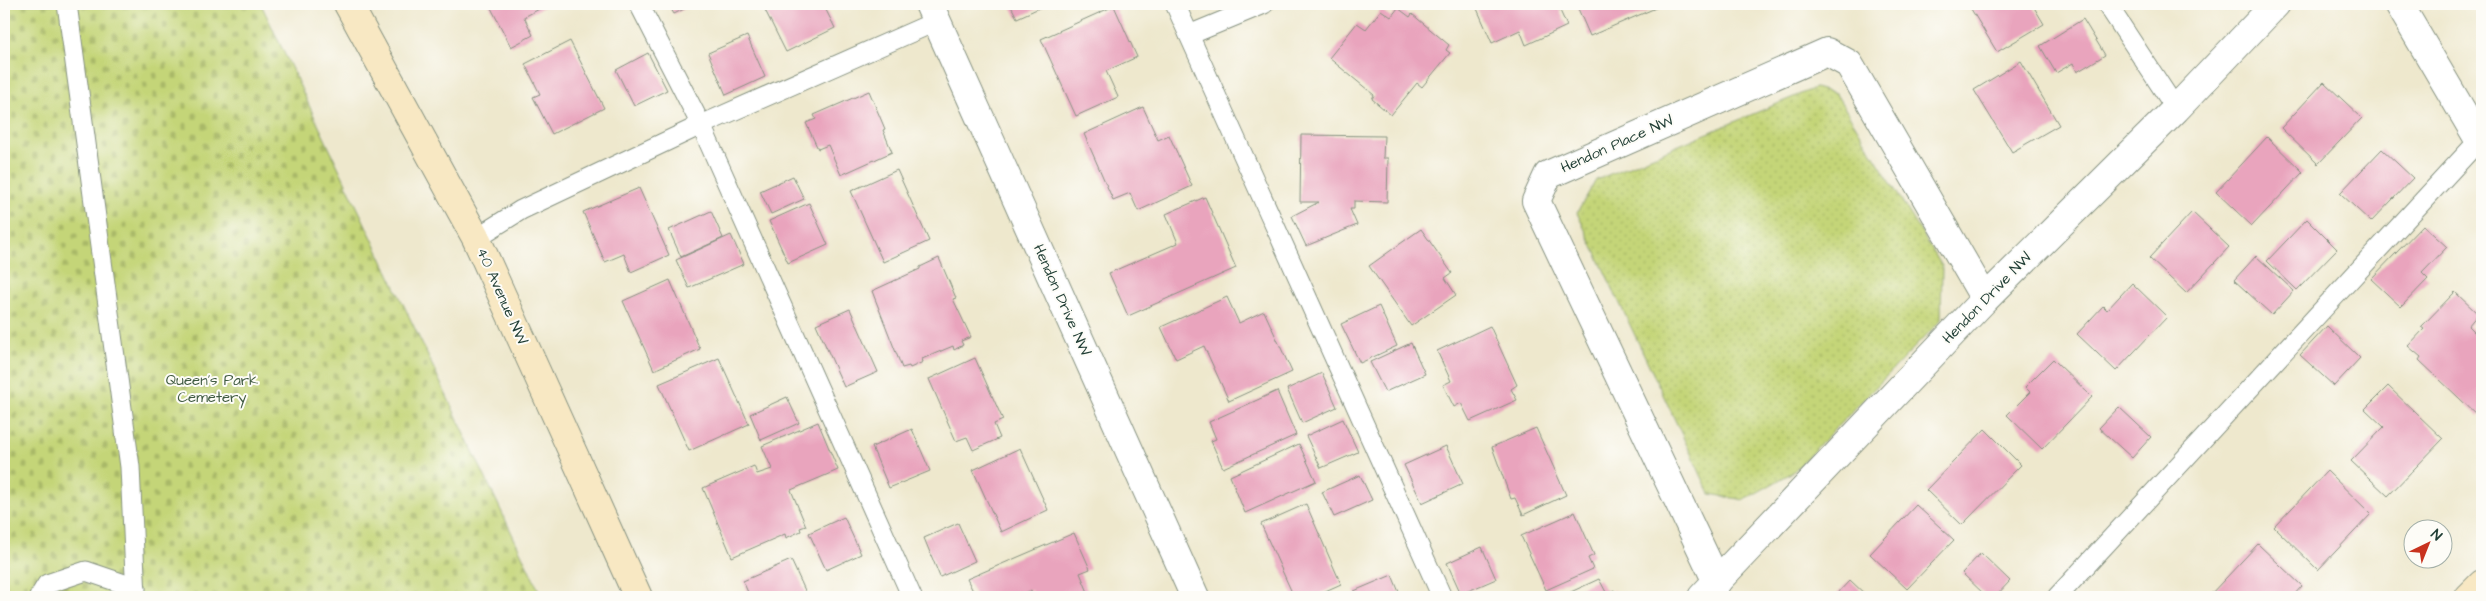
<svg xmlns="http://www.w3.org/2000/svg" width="2486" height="601" font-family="'Architects Daughter',sans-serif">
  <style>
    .cemetery { fill: url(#cemetery-stones); stroke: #728956 }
    .park { fill: url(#park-dots); stroke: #728956 }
    .building { fill: #e9a4bd }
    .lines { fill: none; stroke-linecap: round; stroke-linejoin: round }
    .lane-casing { stroke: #869280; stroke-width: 21 }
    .street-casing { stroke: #869280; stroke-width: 30 }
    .secondary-casing { stroke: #869280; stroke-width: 30 }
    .lane { stroke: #fff; stroke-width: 19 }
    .street { stroke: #fff; stroke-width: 28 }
    .secondary { stroke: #f8e8c3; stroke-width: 28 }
    .labels { text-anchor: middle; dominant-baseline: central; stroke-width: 4; stroke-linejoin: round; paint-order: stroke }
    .street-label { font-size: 15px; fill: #1f3d34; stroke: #fdfcf7 }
    .park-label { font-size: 15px; fill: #405b42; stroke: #fdfcf7 }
  </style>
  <defs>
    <pattern id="cemetery-stones" width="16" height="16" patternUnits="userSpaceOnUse" patternTransform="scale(1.25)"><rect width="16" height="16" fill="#c4d578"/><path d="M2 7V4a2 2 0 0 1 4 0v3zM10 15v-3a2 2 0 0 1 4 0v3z" fill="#a8b868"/></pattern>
    <pattern id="park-dots" width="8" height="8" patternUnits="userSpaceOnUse" patternTransform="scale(1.25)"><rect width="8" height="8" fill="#c4d578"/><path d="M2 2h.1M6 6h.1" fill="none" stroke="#a8b868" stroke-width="1.8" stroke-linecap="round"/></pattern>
  </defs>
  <rect width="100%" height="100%" fill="#fdfcf7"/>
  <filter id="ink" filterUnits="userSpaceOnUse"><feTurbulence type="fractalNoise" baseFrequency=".02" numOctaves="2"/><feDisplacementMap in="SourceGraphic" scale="10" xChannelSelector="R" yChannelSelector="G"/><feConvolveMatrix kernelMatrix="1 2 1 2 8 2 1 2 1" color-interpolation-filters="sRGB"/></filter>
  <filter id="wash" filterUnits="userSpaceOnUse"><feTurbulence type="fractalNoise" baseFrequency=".0096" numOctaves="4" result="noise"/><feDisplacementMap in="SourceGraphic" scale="20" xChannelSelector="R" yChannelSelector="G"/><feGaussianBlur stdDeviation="1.12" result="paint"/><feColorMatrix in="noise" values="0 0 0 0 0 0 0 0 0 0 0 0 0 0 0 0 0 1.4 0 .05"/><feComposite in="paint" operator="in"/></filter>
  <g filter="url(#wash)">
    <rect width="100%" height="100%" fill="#eee8cd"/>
    <!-- cemetery -->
    <polygon class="cemetery" points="4,4 261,4 542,597 4,597"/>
    <!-- park -->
    <polygon class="park" points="1815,88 1836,94 1942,266 1941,320 1793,472 1744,500 1710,494 1577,213 1596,180"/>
    <g id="blocks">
      <!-- building -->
      <g class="building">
        <polygon points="489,4 549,4 524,17 533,35 511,47"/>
        <polygon points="668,4 694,4 674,14"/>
        <polygon points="762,4 823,4 835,28 786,52"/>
        <polygon points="1010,4 1048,4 1017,18"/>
        <polygon points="1475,4 1557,4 1567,26 1526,45 1520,30 1492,43"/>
        <polygon points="1576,4 1665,4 1590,36"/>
        <polygon points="1968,4 2032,4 2044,24 1997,52"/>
        <polygon points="1114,6 1137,57 1106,71 1118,97 1076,116 1041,39"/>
        <polygon points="1398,8 1410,17 1412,14 1449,45 1446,50 1450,53 1422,87 1417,83 1391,115 1372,99 1374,95 1329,58 1357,23 1366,29 1381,10 1391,17"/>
        <polygon points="2083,19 2105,55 2077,72 2073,63 2056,73 2040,46"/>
        <polygon points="747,36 765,77 726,95 708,53"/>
        <polygon points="570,41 604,108 552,134 533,97 540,94 525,64"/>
        <polygon points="648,53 667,90 634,106 616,70"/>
        <polygon points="2021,61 2059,125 2012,152 1974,90"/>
        <polygon points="2324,82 2362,118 2318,164 2281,128"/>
        <polygon points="869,91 885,129 883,130 892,152 841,175 828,145 818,149 806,123 816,119 814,115"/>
        <polygon points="1143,107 1158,140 1169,135 1192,186 1138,211 1130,193 1113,200 1084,134"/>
        <polygon points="1301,135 1384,136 1383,158 1388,158 1387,202 1354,201 1354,209 1350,209 1357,225 1306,246 1292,216 1319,202 1300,202"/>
        <polygon points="2267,137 2303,172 2252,226 2216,192"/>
        <polygon points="2382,149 2413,178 2371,222 2340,193"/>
        <polygon points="897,170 929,241 883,262 851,191"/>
        <polygon points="793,176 804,199 771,214 760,191"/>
        <polygon points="639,188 669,255 631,272 624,254 605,262 583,212"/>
        <polygon points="1205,197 1236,268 1128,316 1109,273 1178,243 1166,214"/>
        <polygon points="809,203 828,245 788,263 769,221"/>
        <polygon points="711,211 723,238 681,257 669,230"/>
        <polygon points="2192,212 2229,247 2186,293 2149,258"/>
        <polygon points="2307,219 2337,249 2297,290 2267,261"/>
        <polygon points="2423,225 2447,247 2422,273 2428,279 2401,307 2371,279"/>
        <polygon points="1421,229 1452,273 1445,278 1456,295 1411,326 1369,266"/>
        <polygon points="731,235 744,264 689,288 676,260"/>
        <polygon points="2256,256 2294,291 2272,315 2234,280"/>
        <polygon points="939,258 956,298 953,299 971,337 961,341 963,345 954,350 953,346 922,359 923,362 910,368 909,366 902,368 872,291 920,269 920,267"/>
        <polygon points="670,280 700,349 654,370 623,301"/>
        <polygon points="2132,283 2167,317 2116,371 2077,334 2103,306 2107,310"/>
        <polygon points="2455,292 2478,314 2468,326 2482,340 2482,411 2478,416 2419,360 2421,357 2408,346 2424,329 2421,327"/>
        <polygon points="1227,297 1239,323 1264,311 1292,372 1229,401 1204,346 1176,359 1161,327"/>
        <polygon points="1379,306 1397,346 1360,363 1341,324"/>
        <polygon points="850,309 878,372 844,387 816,324"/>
        <polygon points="1490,326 1517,385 1511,389 1517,400 1470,421 1461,403 1454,407 1443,385 1451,381 1437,351"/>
        <polygon points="2327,326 2360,358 2334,386 2300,355"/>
        <polygon points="1411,343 1425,374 1385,392 1370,362"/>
        <polygon points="719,358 749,424 689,451 659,384"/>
        <polygon points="975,358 1003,420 994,424 1000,438 973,450 967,437 956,441 929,379"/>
        <polygon points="2053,359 2092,397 2042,449 2007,415 2030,392 2025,387"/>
        <polygon points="1322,373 1337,407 1302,423 1287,389"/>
        <polygon points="2388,386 2443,439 2388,496 2351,461 2384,427 2365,409"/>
        <polygon points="1277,391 1296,435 1223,468 1211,441 1216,439 1209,422"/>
        <polygon points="787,397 799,423 761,440 750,414"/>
        <polygon points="2119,407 2151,437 2132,458 2099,428"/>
        <polygon points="1343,419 1358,452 1321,468 1306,436"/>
        <polygon points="818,422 838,470 791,490 806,526 800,528 801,531 786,538 785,534 732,557 703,488 754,466 757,474 772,469 762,446"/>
        <polygon points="1536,428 1566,495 1523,515 1515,498 1511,499 1492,447"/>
        <polygon points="912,429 930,471 889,488 872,447"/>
        <polygon points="1985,429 2021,465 1962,525 1926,490"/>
        <polygon points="1299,444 1316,481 1245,513 1230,476"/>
        <polygon points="1446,446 1463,484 1422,503 1404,465"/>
        <polygon points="1020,448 1048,510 1001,532 973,470"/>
        <polygon points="2327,471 2371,514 2318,570 2274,527"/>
        <polygon points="1360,475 1372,500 1334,517 1322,492"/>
        <polygon points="1306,504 1341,584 1312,597 1294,597 1261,524"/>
        <polygon points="1916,505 1954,540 1907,589 1870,554"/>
        <polygon points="1575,512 1594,555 1588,558 1593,569 1546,590 1521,536"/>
        <polygon points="844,517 861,554 826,570 809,533"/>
        <polygon points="958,523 975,561 940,577 924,538"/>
        <polygon points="1074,533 1090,569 1080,573 1090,597 1034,597 1031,590 1018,597 976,597 967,579"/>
        <polygon points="2258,544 2302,586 2292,597 2208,597"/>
        <polygon points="1482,547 1496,579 1461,594 1447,563"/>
        <polygon points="1981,553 2010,581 1995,597 1987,597 1962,573"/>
        <polygon points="791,560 808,597 750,597 743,581"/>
        <polygon points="1392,575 1401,597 1357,597 1354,591"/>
        <polygon points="1599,579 1607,594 1614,590 1617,597 1560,597"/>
        <polygon points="1850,580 1868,597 1834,597"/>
      </g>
    </g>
  </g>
  <g filter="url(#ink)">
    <use href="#blocks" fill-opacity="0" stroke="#869280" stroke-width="1"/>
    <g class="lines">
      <!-- lane casing -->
      <g class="lane-casing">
        <g id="lane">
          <polyline points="67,4 130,467 136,597"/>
          <polyline points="639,4 701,125 912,597"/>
          <polyline points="1175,4 1442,597"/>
          <polyline points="2107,4 2176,109"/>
          <polyline points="1189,35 1264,4"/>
          <polyline points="476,238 521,210 701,125 937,21"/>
          <polyline points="39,597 47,584 86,571 136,588"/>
          <polyline points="2057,597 2482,137"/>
        </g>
      </g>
      <!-- street casing -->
      <g class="street-casing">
        <g id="street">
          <polyline points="929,4 1195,597"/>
          <polyline points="2399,4 2482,145"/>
          <polyline points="1717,582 1536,201 1548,175 1827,52 1849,64 1985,299"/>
          <polyline points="1702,597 1985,299 2176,109 2276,4"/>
        </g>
      </g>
      <!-- secondary casing -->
      <g class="secondary-casing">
        <g id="secondary">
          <polyline points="348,4 476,238 638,597"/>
          <polyline points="2469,597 2482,584"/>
        </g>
      </g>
      <!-- lane -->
      <use href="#lane" class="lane"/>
      <!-- street -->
      <use href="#street" class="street"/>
      <!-- secondary -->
      <use href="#secondary" class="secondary"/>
    </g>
  </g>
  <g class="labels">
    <!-- street labels -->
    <g class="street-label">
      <text transform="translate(1617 144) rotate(-24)">Hendon Place NW</text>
      <text transform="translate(502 296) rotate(66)">40 Avenue NW</text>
      <text transform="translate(1987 298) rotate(-46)">Hendon Drive NW</text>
      <text transform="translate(1062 300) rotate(66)">Hendon Drive NW</text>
    </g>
    <!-- park labels -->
    <g class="park-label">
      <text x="212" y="380">Queen's Park<tspan x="212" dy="17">Cemetery</tspan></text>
    </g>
  </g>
  <!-- margin -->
  <rect width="2486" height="601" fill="none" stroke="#fdfcf7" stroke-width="20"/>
  <!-- north arrow -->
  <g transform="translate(2428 544) rotate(43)"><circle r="24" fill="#fdfcf7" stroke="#a4b0a9"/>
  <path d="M0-4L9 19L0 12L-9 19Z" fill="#c8321e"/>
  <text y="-8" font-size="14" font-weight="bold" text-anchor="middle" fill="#1f3d34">N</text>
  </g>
</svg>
